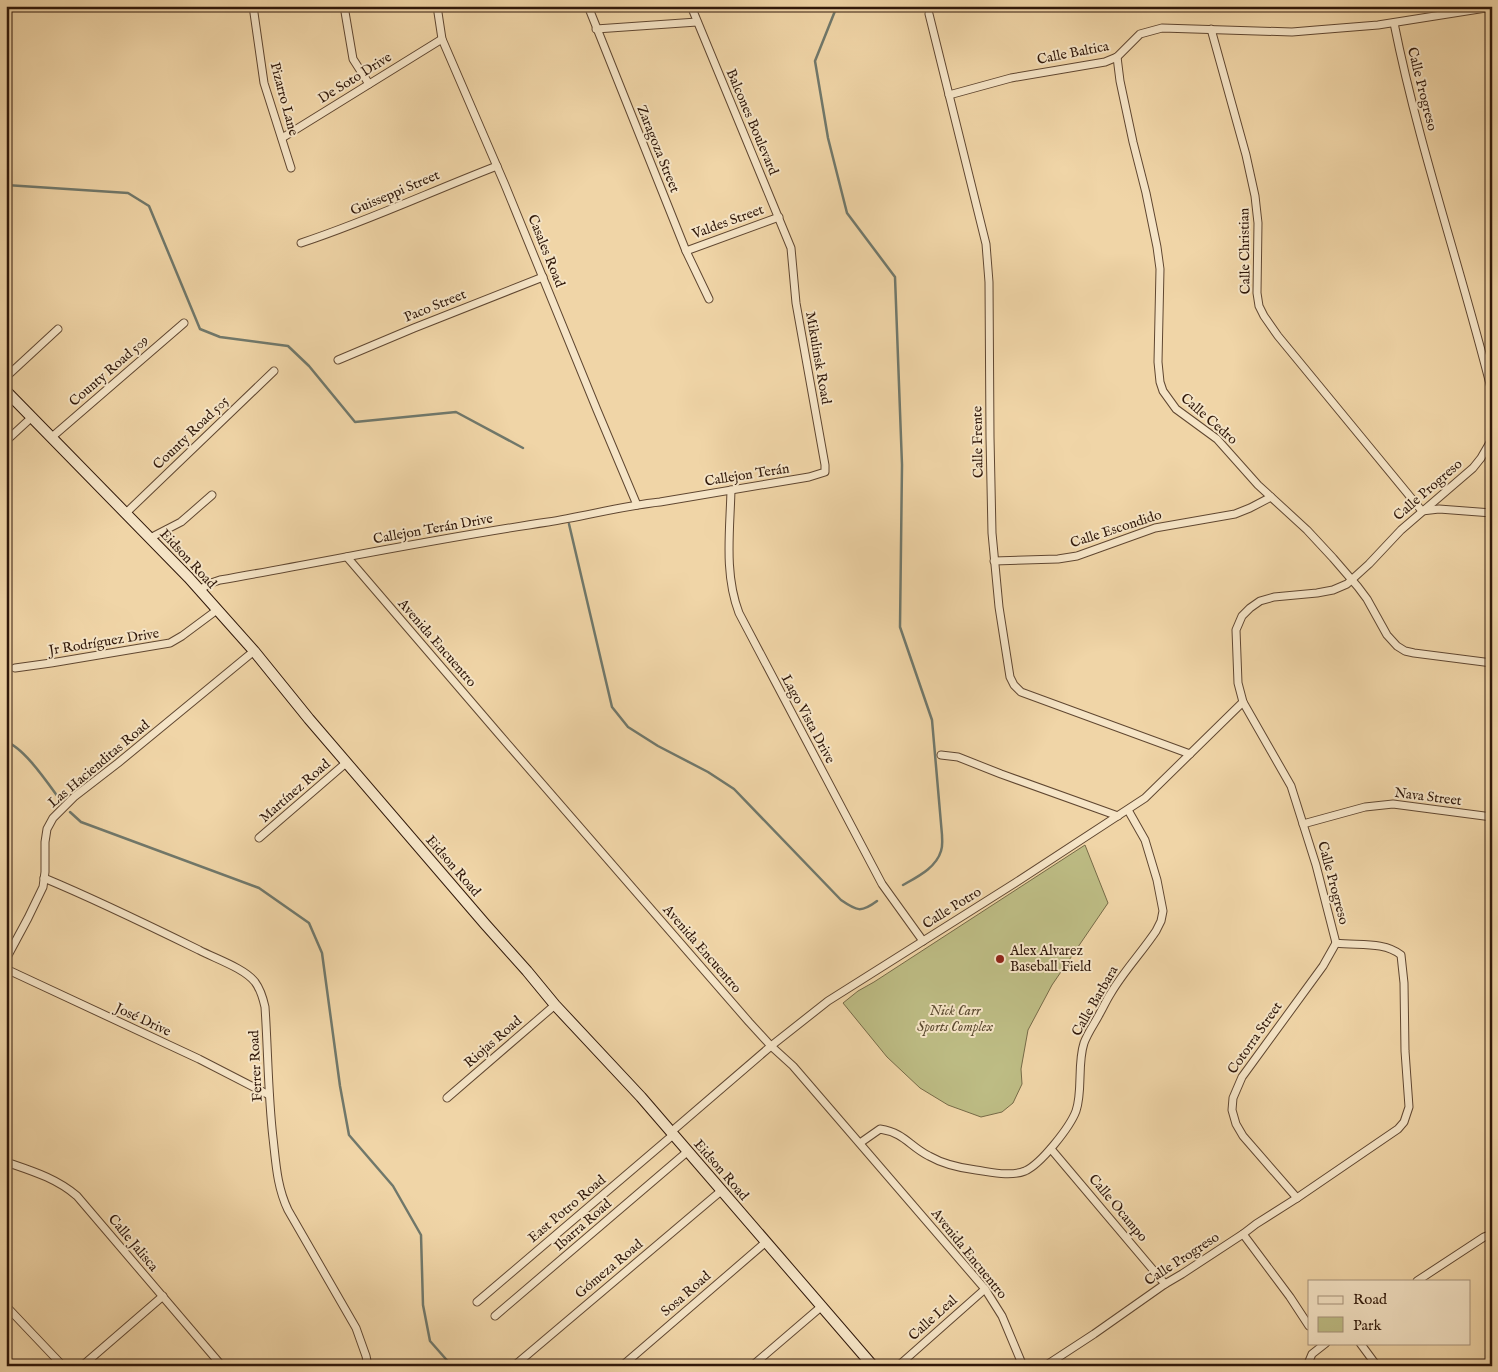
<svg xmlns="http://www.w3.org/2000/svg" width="1498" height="1372" font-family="'IM FELL English',serif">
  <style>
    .green { fill: #bdbc84; stroke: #766a47 }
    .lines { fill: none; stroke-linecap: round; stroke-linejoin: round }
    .stream { stroke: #70786b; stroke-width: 2.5 }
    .street-casing { stroke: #604731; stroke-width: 9 }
    .secondary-casing { stroke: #30180a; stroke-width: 12 }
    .street { stroke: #f5e4c6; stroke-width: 7 }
    .secondary { stroke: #f5e4c6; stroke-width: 10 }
    .poi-dot { fill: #8f2418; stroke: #f5e4c6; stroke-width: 2 }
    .labels { text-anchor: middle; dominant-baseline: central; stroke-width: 4; stroke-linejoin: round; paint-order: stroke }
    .street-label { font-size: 14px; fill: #30180a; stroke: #f5e4c6 }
    .poi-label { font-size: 14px; fill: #30180a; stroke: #f5e4c6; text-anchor: start }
    .park-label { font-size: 14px; font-style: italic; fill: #5a492f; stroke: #f5e4c6 }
  </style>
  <rect width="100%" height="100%" fill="#f0d5a7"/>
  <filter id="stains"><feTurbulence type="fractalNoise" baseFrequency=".004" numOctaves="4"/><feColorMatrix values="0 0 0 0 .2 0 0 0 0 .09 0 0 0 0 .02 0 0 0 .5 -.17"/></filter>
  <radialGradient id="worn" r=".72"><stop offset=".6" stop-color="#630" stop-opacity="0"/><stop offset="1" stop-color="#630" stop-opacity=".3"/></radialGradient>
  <!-- green -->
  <polygon class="green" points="1085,845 1108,903 1052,985 1028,1030 1021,1069 1022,1084 1013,1103 1002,1112 981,1117 948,1105 920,1088 887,1057 843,1003 858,991 874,982"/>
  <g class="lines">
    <!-- stream -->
    <g class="stream">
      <path d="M837,6L815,61L828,138L847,213L895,277L902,465L900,627L932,720L942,835C942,840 943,846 941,851C936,868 917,877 903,885"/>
      <polyline points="6,185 128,193 149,206 200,329 220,337 288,346 309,366 355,422 456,412 523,448"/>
      <path d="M569,524L612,707L628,727L658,746L708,772L734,789L841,900C857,911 861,913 877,901"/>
      <path d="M6,742C24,747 49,785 61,801"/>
      <polyline points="70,812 81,822 259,888 309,923 322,953 340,1086 349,1135 393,1186 421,1235 423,1305 430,1341 452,1366"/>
    </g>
    <!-- street casing -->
    <g class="street-casing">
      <g id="street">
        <polyline points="253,6 264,83 291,168"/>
        <polyline points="344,6 353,59 369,84"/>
        <polyline points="437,6 442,39 505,185 597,410 637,505"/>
        <polyline points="588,6 686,251 709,299"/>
        <polyline points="929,14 986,244 989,282 990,437 992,533 999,607 1010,677 1014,685 1021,692 1190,754"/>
        <path d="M1394,23C1419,148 1461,268 1492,392"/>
        <polyline points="596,29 697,22"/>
        <polyline points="1211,29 1246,155 1255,196 1258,223 1257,293 1259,306 1264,316 1278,336 1422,511 1439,509 1492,513"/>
        <polyline points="1117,57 1120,81 1133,142 1146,193 1157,247 1160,269 1158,362 1160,382 1163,391 1176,409 1217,439 1258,485 1307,530 1333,558 1358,587 1367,599 1387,635 1397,646 1405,651 1414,653 1492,663"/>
        <polyline points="949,95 1011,78 1105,62 1117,57 1140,34 1162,28 1292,32 1316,30 1378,25 1492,7"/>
        <polyline points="282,138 442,39"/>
        <path d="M301,243C368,221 432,191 497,166"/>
        <polyline points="686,251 779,217"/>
        <polyline points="338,360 414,328 543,277"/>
        <polyline points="6,377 58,329"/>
        <polyline points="52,437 184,323"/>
        <polyline points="6,441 32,417"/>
        <path d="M731,490C730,531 724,574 739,613L882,884L923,941"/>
        <polyline points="126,513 274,371"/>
        <polyline points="150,538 181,522 212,495"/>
        <polyline points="347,557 498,733 749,1022 771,1046 793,1066 985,1289 1002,1316 1023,1366"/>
        <polyline points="994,561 1058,559 1077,556 1155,528 1235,514 1250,508 1271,497"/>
        <path d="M199,590L211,583L220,580C329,561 438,538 548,522C586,516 622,506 660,502L809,477L825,472V465L796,303L791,248L691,6"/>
        <polyline points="15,668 51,663 170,643 182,636 217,610"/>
        <polyline points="941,755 958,757 1001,774 1118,816"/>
        <polyline points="1303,824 1365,807 1393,804 1492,817"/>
        <polyline points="259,838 347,762"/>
        <path d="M44,878C97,900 148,925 199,950C216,959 244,968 255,982C261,990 263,998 265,1007C268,1051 268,1095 273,1138C276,1164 277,1187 288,1210L356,1328L366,1356L368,1366"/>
        <polyline points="6,959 28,918 43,887 45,872 45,842 47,829 53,818 74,797 118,763 254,651"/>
        <polyline points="6,969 199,1059 269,1095"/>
        <polyline points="447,1098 555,1005"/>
        <polyline points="671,1132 771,1046 828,1001 1015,883 1145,798 1243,702"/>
        <path d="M860,1143L880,1129C905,1133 909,1146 929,1156C943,1164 960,1168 976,1170C991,1172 1010,1177 1025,1171C1041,1164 1070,1127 1076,1111C1083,1091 1077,1064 1084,1043C1088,1032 1095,1023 1100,1013C1104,1006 1107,999 1111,993C1124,971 1142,952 1156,931L1161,921L1163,911L1157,880L1145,840L1128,810"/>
        <polyline points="1051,1149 1165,1284"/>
        <path d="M6,1162C32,1171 56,1178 77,1196L222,1366"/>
        <polyline points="1297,1198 1243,1136 1236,1124 1232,1110 1233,1098 1242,1077 1323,966 1336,943"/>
        <polyline points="1243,1234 1290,1297 1309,1326"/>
        <polyline points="1417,1281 1484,1237 1492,1234"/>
        <polyline points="477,1302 673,1135"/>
        <polyline points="6,1306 63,1366"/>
        <polyline points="495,1316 687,1152"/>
        <polyline points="1360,1343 1377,1366"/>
        <polyline points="82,1366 163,1296"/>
        <polyline points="514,1366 721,1191"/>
        <polyline points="622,1366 766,1242"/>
        <polyline points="752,1366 822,1306"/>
        <polyline points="898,1366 985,1289"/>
        <path d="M1045,1366L1094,1334L1165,1284L1182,1274L1243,1234L1256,1224L1297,1198L1398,1129L1404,1122L1409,1107L1405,1051L1404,983L1401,955C1384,941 1357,946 1336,943L1316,865L1291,786L1243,702L1238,683L1236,630L1242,616L1250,608L1260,601L1274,597L1317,593L1333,590L1347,584L1369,564L1401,530L1473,468L1481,458L1492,439"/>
        <polyline points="1307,1366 1312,1354 1326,1343"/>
      </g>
    </g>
    <!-- secondary casing -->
    <g class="secondary-casing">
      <polyline id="secondary" points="6,391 189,578 254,651 309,719 485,924 527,971 555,1005 641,1097 873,1366"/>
    </g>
    <!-- street -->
    <use href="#street" class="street"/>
    <!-- secondary -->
    <use href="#secondary" class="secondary"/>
  </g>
  <!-- markers -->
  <circle class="poi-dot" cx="1000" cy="959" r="5"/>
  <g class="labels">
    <!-- street labels -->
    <g class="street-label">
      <text transform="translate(1073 53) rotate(-11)">Calle Baltica</text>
      <text transform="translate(355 78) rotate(-32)">De Soto Drive</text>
      <text transform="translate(1422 89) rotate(76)">Calle Progreso</text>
      <text transform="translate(284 99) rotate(75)">Pizarro Lane</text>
      <text transform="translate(752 122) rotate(67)">Balcones Boulevard</text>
      <text transform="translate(658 149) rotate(68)">Zaragoza Street</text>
      <text transform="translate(395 193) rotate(-23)">Guisseppi Street</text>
      <text transform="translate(728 222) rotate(-20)">Valdes Street</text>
      <text transform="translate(546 251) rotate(68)">Casales Road</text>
      <text transform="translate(1245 251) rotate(-91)">Calle Christian</text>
      <text transform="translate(435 306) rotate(-22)">Paco Street</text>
      <text transform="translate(818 358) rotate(80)">Mikulinsk Road</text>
      <text transform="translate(109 371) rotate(-41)">County Road 509</text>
      <text transform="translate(1209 419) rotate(41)">Calle Cedro</text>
      <text transform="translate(191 433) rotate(-44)">County Road 505</text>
      <text transform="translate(978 442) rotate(-91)">Calle Frente</text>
      <text transform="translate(747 475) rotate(-9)">Callejon Terán</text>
      <text transform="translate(1428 490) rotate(-41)">Calle Progreso</text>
      <text transform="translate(433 529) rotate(-10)">Callejon Terán Drive</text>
      <text transform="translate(1116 529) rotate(-18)">Calle Escondido</text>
      <text transform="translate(188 559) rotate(47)">Eidson Road</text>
      <text transform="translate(104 642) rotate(-9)">Jr Rodríguez Drive</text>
      <text transform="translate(437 643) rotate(49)">Avenida Encuentro</text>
      <text transform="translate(808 719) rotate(62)">Lago Vista Drive</text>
      <text transform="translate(99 764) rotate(-40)">Las Hacienditas Road</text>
      <text transform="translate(295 791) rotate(-41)">Martínez Road</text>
      <text transform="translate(1428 797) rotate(7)">Nava Street</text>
      <text transform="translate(453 866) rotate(49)">Eidson Road</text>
      <text transform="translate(1333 883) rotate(75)">Calle Progreso</text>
      <text transform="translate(952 908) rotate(-32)">Calle Potro</text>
      <text transform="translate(702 949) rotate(49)">Avenida Encuentro</text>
      <text transform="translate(1095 1001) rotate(-60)">Calle Barbara</text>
      <text transform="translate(143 1020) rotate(25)">José Drive</text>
      <text transform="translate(1255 1038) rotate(-55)">Cotorra Street</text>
      <text transform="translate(493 1042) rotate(-41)">Riojas Road</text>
      <text transform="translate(256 1066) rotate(-93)">Ferrer Road</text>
      <text transform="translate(721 1170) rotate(49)">Eidson Road</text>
      <text transform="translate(1118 1208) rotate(50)">Calle Ocampo</text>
      <text transform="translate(567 1209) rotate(-40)">East Potro Road</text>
      <text transform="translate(583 1225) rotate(-41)">Ibarra Road</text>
      <text transform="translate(133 1243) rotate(50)">Calle Jalisca</text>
      <text transform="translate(969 1254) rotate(51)">Avenida Encuentro</text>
      <text transform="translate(1182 1259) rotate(-33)">Calle Progreso</text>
      <text transform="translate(609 1269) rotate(-40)">Gómeza Road</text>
      <text transform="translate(686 1294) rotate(-41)">Sosa Road</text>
      <text transform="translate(933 1318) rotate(-42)">Calle Leal</text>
    </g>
    <!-- poi labels -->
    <g class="poi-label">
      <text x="1010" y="951">Alex Alvarez<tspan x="1010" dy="16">Baseball Field</tspan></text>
    </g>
    <!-- park labels -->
    <g class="park-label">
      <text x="955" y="1011">Nick Carr<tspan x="955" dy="16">Sports Complex</tspan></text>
    </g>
  </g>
  <!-- margin -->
  <rect width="1498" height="1372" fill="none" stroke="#f0d5a7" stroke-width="25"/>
  <rect x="8" y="8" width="1483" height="1357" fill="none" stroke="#30180a" stroke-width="2.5"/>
  <rect x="12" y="12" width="1473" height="1347" fill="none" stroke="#30180a"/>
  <!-- legend -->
  <rect x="1308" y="1280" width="162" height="65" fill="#f5e4c6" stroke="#a6927b"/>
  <rect x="1318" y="1296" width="25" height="8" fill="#f5e4c6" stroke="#a6927b"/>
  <text x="1353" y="1304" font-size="15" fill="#30180a">Road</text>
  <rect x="1318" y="1317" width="25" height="15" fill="#bdbc84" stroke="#a6927b"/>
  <text x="1353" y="1330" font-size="15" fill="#30180a">Park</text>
  <rect width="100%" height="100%" filter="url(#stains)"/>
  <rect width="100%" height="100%" fill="url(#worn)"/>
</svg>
